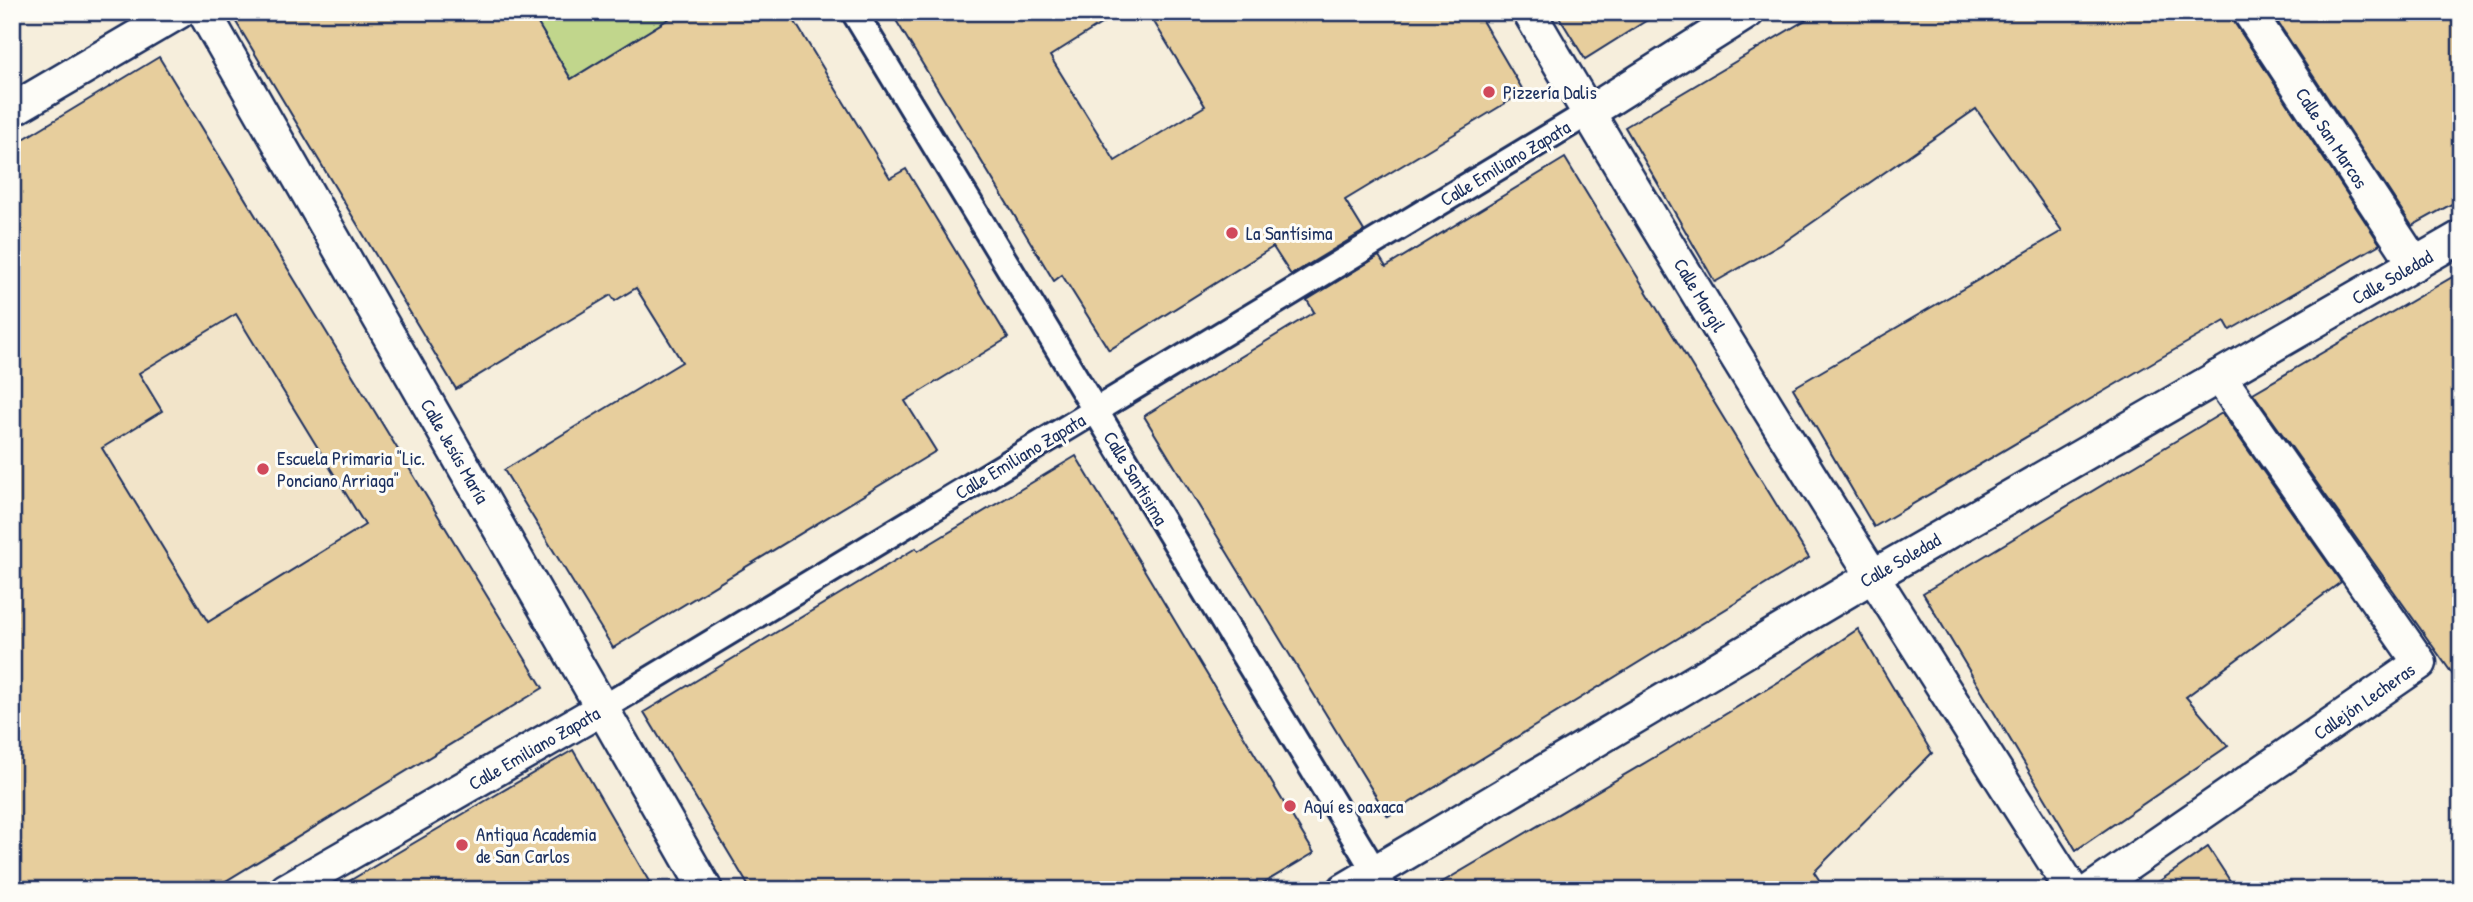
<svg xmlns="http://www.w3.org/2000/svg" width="2473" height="902" font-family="'Patrick Hand',sans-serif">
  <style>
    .built { fill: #f2e4c9 }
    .green { fill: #c1d68c; stroke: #6e8275; stroke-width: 2 }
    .building { fill: #e7ce9d; stroke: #1b2f5e; stroke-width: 2; fill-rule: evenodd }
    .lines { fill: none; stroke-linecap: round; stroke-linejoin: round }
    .pedestrian-casing { stroke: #1b2f5e; stroke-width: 30 }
    .minor-casing { stroke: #1b2f5e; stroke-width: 37 }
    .pedestrian { stroke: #fdfcf7; stroke-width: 24 }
    .minor { stroke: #fdfcf7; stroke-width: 32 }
    .poi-dot { fill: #d1495b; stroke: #fdfcf7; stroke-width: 2.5 }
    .labels { text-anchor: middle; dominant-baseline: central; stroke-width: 6; stroke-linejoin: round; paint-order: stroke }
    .poi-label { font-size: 19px; fill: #1b2f5e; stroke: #fdfcf7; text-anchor: start }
    .street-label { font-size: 19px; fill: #1b2f5e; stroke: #fdfcf7 }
  </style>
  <rect width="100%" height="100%" fill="#f6eedc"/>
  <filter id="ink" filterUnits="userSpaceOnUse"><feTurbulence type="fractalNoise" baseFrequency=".0143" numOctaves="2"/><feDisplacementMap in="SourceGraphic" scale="14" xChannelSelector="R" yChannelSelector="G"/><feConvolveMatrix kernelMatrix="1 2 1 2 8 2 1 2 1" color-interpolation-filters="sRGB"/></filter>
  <g filter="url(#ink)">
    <!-- built -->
    <polygon class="built" points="293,279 423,490 208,621 102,448 162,411 139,373"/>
    <!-- green -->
    <polygon class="green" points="531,12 680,12 571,79"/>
    <!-- building -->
    <g class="building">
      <polygon points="230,12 531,12 571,79 680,12 789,12 890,178 906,169 1008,338 905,401 936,451 613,648 504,470 682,362 636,288 615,301 611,295 456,389"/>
      <polygon points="891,12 1120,12 1050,56 1115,161 1205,106 1148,12 1477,12 1524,92 1345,200 1364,231 1291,275 1273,247 1109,350 1062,275 1054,281"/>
      <polygon points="1556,12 1660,12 1585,59"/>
      <polygon points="1819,12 2231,12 2234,22 2380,244 2230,330 2225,321 2155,361 1874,527 1793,388 2062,231 1976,109 1780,245 1715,282 1625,127"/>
      <polygon points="2271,12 2461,12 2461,199 2412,226"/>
      <path d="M159,57L543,688L211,890H12V146ZM236,314L365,525L208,622L102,448L162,411L139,373Z"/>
      <polygon points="1565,158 1809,558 1388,816 1144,416 1314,312 1307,300 1379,256 1386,267"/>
      <polygon points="2461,272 2461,686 2253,393"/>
      <polygon points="2222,413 2341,582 2186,697 2228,746 2076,850 1923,593"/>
      <polygon points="1076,456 1314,853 1252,890 751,890 644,712 916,548 918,551"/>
      <polygon points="1858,629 1932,753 1814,872 1826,890 1429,890 1665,751 1788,676"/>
      <polygon points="573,750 654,890 334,890 487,800"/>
      <polygon points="2208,847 2236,890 2147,890"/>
    </g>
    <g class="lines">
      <!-- pedestrian casing -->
      <g class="pedestrian-casing">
        <g id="pedestrian">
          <polyline points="854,12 1386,890"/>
          <polyline points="603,708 1588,113"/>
        </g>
      </g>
      <!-- minor casing -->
      <g class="minor-casing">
        <g id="minor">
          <polyline points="204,12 706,890"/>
          <path d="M1529,12C1703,309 1887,600 2072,890"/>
          <polyline points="2249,12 2415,264"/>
          <polyline points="12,110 179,12"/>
          <polyline points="1588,113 1748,12"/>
          <polyline points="286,890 603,708"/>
          <polyline points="1344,890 1871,577 2461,237"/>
          <polyline points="2091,890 2420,663 2219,376"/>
        </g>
      </g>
      <!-- pedestrian -->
      <use href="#pedestrian" class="pedestrian"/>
      <!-- minor -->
      <use href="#minor" class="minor"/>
    </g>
  </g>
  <!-- markers -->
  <g class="poi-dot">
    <circle cx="1489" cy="92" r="7"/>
    <circle cx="1232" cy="233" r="7"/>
    <circle cx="263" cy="469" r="7"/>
    <circle cx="1290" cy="806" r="7"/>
    <circle cx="462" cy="845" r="7"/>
  </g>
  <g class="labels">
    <!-- poi labels -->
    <g class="poi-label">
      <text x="1503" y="92">Pizzería Dalis</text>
      <text x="1246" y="233">La Santísima</text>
      <text x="277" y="458">Escuela Primaria "Lic.<tspan x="277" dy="22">Ponciano Arriaga"</tspan></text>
      <text x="1304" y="806">Aquí es oaxaca</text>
      <text x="476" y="834">Antigua Academia<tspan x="476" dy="22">de San Carlos</tspan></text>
    </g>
    <!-- street labels -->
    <g class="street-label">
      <text transform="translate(2332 138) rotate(57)">Calle San Marcos</text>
      <text transform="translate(1505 163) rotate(-31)">Calle Emiliano Zapata</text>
      <text transform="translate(2392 277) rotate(-30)">Calle Soledad</text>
      <text transform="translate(1700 295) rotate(59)">Calle Margil</text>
      <text transform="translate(455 451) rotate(60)">Calle Jesús María</text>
      <text transform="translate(1020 456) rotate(-31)">Calle Emiliano Zapata</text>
      <text transform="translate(1136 478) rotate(59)">Calle Santisima</text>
      <text transform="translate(1900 560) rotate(-30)">Calle Soledad</text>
      <text transform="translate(2364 701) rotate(-35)">Callejón Lecheras</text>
      <text transform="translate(534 748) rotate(-30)">Calle Emiliano Zapata</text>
    </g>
  </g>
  <!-- margin -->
  <rect width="2473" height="902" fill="none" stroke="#fdfcf7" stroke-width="42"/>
  <rect x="21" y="21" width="2431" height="860" fill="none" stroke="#1b2f5e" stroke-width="2.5" filter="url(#ink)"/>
</svg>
